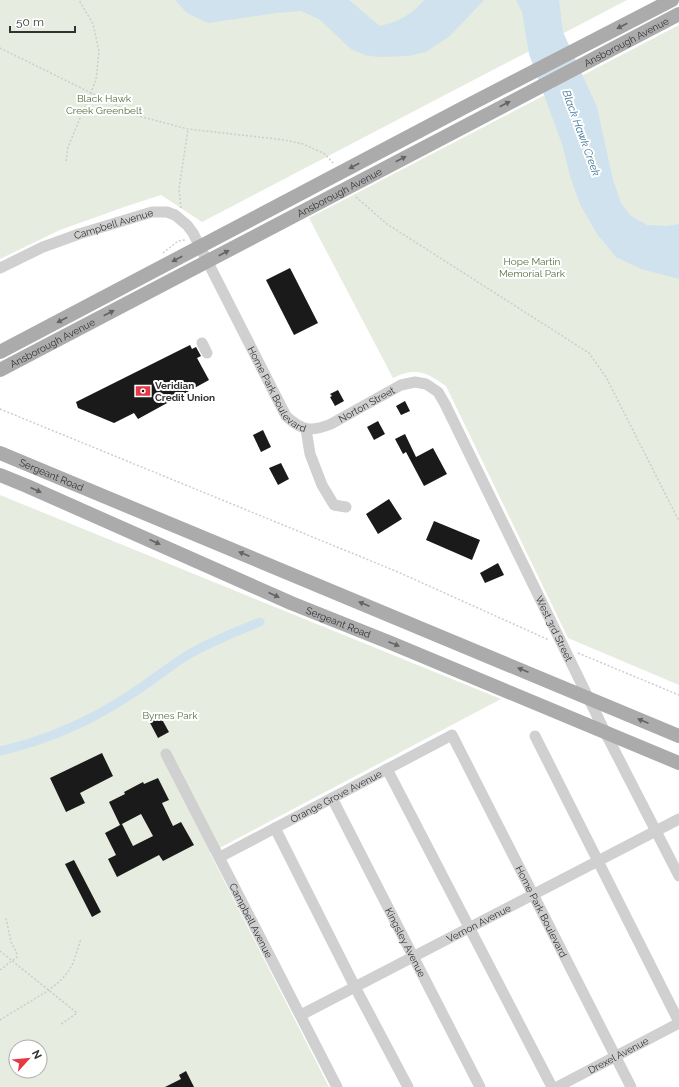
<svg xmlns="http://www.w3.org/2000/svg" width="679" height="1087" font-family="Raleway,sans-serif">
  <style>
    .green { fill: #e6ecdf; fill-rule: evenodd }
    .water { fill: #cfe2ee }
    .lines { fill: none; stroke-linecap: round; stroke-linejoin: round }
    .canal { stroke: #cfe2ee; stroke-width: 9 }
    .building { fill: #1a1a1a }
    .path { stroke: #cdcdcd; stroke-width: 1.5; stroke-dasharray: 2 2; stroke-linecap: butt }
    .minor { stroke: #d0d0d0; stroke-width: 11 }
    .major { stroke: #ababab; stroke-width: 14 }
    .oneway { fill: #636363 }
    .labels { text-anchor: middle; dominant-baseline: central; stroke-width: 4; stroke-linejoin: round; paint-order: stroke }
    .street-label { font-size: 10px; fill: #333; stroke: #fff }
    .park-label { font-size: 10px; fill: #56703f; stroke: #fff }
    .poi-label { font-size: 10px; font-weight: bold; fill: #333; stroke: #fff; text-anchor: start }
    .water-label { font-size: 11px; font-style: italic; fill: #3f7597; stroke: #fff }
  </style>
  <rect width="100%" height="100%" fill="#fff"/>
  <!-- green -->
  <g class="green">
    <polygon points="0,0 627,0 202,222 161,195 127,206 60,230 0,259"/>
    <path d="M679,25V685L568,638L446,386C426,372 416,367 393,378L309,218Z"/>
    <path d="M0,495L501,699L210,853L329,1087H0ZM16,1047H40V1071H16Z"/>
  </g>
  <!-- water -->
  <g class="water">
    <path d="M175,0H349L380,26C398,22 413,14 424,0H484L450,36L426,52L408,56L378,57L365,55L351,49L319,19L301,11L276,13L208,23L187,13Z"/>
    <polygon points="516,0 559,0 563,32 597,107 613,180 621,203 631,216 647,225 667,226 679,224 679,279 641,269 616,257 597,234 580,204 571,179 562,144 529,54 522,12"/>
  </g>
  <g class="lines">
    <!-- canal -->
    <path class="canal" d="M0,751C48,740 93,720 133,693C153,680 171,665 191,653C213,641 237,631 260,622"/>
  </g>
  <!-- building -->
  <g class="building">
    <polygon points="290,268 318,323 294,335 266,280"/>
    <polygon points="190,345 192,349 196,347 201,356 197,358 209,380 138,419 134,413 114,423 78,408 76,402"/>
    <polygon points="338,390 344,401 335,406 330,397 332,396 330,394"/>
    <polygon points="405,401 410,411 401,415 396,406"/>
    <polygon points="378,421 385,434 374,440 367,427"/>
    <polygon points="263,430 271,447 261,452 253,435"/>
    <polygon points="405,434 416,457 433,448 447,474 424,486 406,452 403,454 395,439"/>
    <polygon points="281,463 289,479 278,485 269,468"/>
    <polygon points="389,499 402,519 378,534 366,514"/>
    <polygon points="434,521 480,540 472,560 426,540"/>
    <polygon points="498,563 504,575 485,583 480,573"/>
    <polygon points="159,714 169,732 158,738 148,719"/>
    <polygon points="102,753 113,776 80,793 85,803 66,812 50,778"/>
    <polygon points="158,778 169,800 162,803 173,826 181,822 194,845 163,861 159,855 117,877 108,859 116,855 105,833 122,824 133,846 153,836 141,814 120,825 109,802 125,794 124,792 143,782 144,784"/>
    <polygon points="74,860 101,912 92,917 65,864"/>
    <polygon points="186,1071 194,1087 165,1087 181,1079 179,1075"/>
  </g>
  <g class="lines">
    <!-- path -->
    <g class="path">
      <polyline points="0,48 138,116 188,129 285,140 303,144 325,154 334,164"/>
      <polyline points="66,161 68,147 96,80 99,51 93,24 79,0"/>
      <polyline points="356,197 387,224 589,353 606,377 679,521"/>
      <polyline points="181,208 179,189 188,129"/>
      <polyline points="163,253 178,241 185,240"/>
      <polyline points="0,409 398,572 549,640"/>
      <polyline points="578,653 679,695"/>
      <polyline points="0,951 77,1013 60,1025"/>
      <polyline points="0,970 17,957 16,951 11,942 6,918"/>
      <polyline points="0,1020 49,990 60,981 68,972 73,963 81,939"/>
    </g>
    <!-- minor -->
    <g class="minor">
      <path id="s1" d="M0,268L43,247L79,234L152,212H167L175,215L187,225L193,233L286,416C302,431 311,432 331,424L401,385L415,382L426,384L438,392L445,404L605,732L679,876"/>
      <polyline points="202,343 207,353"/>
      <polyline points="306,429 310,454 322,485 334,505 346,507"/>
      <polyline points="535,736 679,1022"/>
      <path id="s2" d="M166,754L337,1087"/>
      <polyline points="387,769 552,1087"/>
      <path id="s3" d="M332,798L480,1087"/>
      <polyline points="275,828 355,987 408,1087"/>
      <path id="s4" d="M220,857L452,735L631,1087"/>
      <path id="s5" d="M301,1015L679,819"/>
      <path id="s6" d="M557,1087L679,1023"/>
    </g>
    <!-- major -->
    <g class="major">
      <polyline points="0,352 463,108 672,0"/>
      <path id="s7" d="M0,370L679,14"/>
      <path id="s8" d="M0,453L679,736"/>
      <path id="s9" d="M0,475L27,486L291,603L391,643L679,763"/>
    </g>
  </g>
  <!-- one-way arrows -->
  <defs><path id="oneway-solid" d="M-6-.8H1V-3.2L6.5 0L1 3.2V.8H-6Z"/></defs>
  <g class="oneway">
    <use href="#oneway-solid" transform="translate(622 26) rotate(153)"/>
    <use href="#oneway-solid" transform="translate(505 104) rotate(-27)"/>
    <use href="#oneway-solid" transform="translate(401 159) rotate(-28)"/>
    <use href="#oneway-solid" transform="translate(354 166) rotate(152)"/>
    <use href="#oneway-solid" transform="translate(224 253) rotate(-28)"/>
    <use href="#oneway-solid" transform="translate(177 259) rotate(152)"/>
    <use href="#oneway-solid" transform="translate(109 313) rotate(-27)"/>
    <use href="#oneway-solid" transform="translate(62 320) rotate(152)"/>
    <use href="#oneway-solid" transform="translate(36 490) rotate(24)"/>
    <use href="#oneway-solid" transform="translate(155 542) rotate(24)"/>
    <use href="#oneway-solid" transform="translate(244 554) rotate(-157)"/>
    <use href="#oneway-solid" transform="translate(274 595) rotate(24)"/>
    <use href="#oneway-solid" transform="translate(364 604) rotate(-157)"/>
    <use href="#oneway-solid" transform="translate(394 644) rotate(22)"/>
    <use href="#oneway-solid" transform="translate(523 670) rotate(-157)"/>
    <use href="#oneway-solid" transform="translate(643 721) rotate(-157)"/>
  </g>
  <!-- icons -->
  <defs>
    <g id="bank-bare" transform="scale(1.2)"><path d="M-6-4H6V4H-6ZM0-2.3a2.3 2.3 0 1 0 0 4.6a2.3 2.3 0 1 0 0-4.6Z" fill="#e63946" stroke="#fff" stroke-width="2.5" paint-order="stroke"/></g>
  </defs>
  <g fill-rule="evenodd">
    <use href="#bank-bare" x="143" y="391"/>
  </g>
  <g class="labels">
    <!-- street labels -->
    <g class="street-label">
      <text stroke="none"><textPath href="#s7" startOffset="707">Ansborough Avenue</textPath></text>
      <text stroke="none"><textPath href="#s7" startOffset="383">Ansborough Avenue</textPath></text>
      <text stroke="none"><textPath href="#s1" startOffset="122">Campbell Avenue</textPath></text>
      <text stroke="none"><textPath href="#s7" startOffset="59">Ansborough Avenue</textPath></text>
      <text stroke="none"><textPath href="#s1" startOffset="390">Home Park Boulevard</textPath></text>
      <text stroke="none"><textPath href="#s1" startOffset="507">Norton Street</textPath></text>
      <text stroke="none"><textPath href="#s8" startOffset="56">Sergeant Road</textPath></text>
      <text stroke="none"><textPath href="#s9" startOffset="369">Sergeant Road</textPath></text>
      <text stroke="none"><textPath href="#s1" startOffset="850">West 3rd Street</textPath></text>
      <text stroke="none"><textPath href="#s4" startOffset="131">Orange Grove Avenue</textPath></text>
      <text stroke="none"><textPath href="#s4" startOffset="460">Home Park Boulevard</textPath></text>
      <text stroke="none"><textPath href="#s2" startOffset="187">Campbell Avenue</textPath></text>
      <text stroke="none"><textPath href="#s5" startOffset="200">Vernon Avenue</textPath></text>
      <text stroke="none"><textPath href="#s3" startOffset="162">Kingsley Avenue</textPath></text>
      <text stroke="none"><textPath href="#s6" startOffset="69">Drexel Avenue</textPath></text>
    </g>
    <!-- park labels -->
    <g class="park-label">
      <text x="104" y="98">Black Hawk<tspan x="104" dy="12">Creek Greenbelt</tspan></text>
      <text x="532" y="261">Hope Martin<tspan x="532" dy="12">Memorial Park</tspan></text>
      <text x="170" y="715">Byrnes Park</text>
    </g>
    <!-- poi labels -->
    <g class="poi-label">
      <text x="155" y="385">Veridian<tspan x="155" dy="12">Credit Union</tspan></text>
    </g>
    <!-- water labels -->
    <g class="water-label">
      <text transform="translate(581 133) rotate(70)">Black Hawk Creek</text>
    </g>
  </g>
  <!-- north arrow -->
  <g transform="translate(28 1059) rotate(63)"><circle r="19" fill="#ffffff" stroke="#adadad"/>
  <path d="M0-3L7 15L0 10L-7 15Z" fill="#e63946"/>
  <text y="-6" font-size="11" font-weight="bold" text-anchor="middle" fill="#333333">N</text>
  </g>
  <!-- scale -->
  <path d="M10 26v6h65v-6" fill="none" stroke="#333333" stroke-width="2"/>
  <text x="16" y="26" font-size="12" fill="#333333" stroke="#ffffff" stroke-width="3" paint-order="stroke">50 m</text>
</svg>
